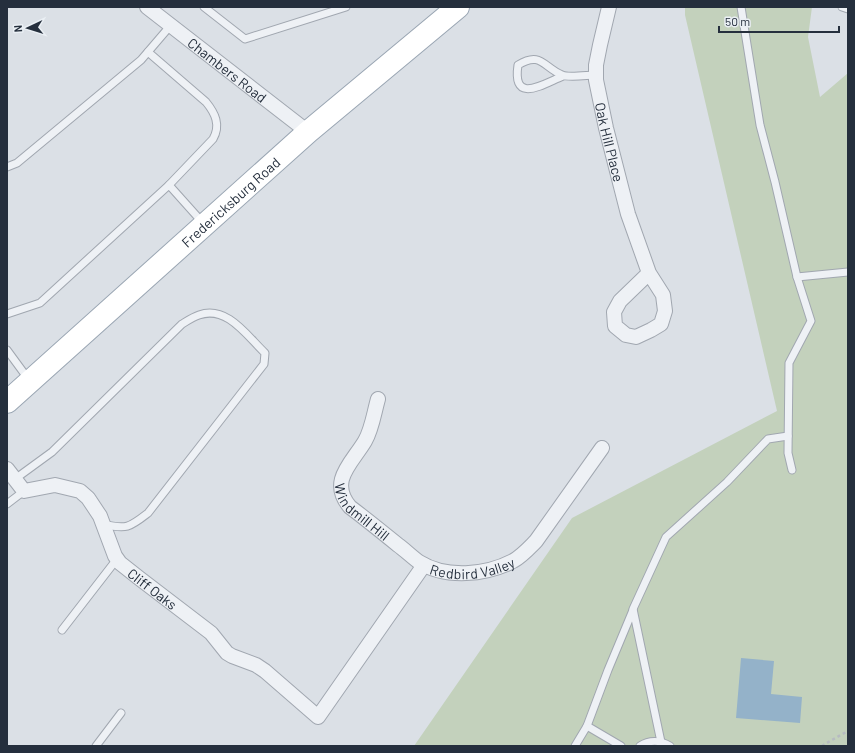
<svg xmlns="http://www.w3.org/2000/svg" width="855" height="753" font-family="Barlow,sans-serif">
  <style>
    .green { fill: #c3d1bc }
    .water { fill: #94b2c9 }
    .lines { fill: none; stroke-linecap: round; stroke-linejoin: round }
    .lane-casing { stroke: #a1a7b0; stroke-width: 9 }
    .street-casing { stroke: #a1a7b0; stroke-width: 16 }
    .primary-casing { stroke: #9aa6b3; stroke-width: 24 }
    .path { stroke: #b6bbc1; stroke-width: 2.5; stroke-dasharray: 3 3; stroke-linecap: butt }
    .lane { stroke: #eef1f5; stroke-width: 7 }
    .street { stroke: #eef1f5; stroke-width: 14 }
    .primary { stroke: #fff; stroke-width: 22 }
    .labels { text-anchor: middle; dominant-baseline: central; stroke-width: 4; stroke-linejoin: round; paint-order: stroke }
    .street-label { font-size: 14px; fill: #252f3d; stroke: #eaeff4 }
  </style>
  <rect width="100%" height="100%" fill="#dbe0e6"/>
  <!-- green -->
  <polygon class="green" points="685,7 812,7 808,37 820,97 848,73 848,746 414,746 572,518 777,411 685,15"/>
  <!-- water -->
  <polygon class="water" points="741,658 774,661 771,694 802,697 800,723 736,718"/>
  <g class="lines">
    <!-- lane casing -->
    <g class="lane-casing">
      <g id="lane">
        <polyline points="204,7 245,39 346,7"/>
        <polyline points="741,7 760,125 775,182 797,277 811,321 789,363 788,453 792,470"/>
        <polyline points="842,7 848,9"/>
        <path d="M148,52L206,102C215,113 221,125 213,139L169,185"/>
        <path d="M563,76C543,84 512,105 518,65C541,51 543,67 562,75C568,78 588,75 596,75"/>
        <polyline points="7,167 17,163 141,60 171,25"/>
        <polyline points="797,277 848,272"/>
        <polyline points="7,314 40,303 169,185 203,223"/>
        <polyline points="7,350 29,380"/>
        <path d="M15,479L52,452L182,324C187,321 193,317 199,315C227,305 247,336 265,353L264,364L148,513C130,527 127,530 103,524"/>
        <polyline points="7,504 24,491"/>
        <polyline points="62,630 117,559"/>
        <polyline points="587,726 621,746"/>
        <polyline points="661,742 633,609 666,537 727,482 768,439 788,436"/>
        <polyline points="96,746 121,713"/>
        <polyline points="575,746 587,726 608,670 633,610"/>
        <path d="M640,746C649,740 660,740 670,746"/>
      </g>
    </g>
    <!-- street casing -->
    <g class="street-casing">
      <g id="street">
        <path id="s1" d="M147,7L308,132"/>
        <path id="s2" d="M609,7L600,45L596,65V80L606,128L628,214L649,273L663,295L665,311L661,324L651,330L636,337L626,335L615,326L614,312L620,301L649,273"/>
        <path id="s3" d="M378,399C374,413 372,429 365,441C352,463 328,481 350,507C366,519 382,532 398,545C405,550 412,557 419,562C446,579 486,575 513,561C522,556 529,548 536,541L602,448"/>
        <path id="s4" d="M7,469L24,491L55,485L80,491L88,498L100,516L115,556L120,563L139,578L211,633L227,653L232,656L256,665L265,671L318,717L424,565"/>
      </g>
    </g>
    <!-- primary casing -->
    <g class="primary-casing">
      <g id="primary">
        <path id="s5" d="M7,402L308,132L458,7"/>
      </g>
    </g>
    <!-- path -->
    <polyline class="path" points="822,746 830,741 848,731"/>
    <!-- lane -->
    <use href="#lane" class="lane"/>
    <!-- street -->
    <use href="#street" class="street"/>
    <!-- primary -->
    <use href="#primary" class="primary"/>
  </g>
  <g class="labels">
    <!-- street labels -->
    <g class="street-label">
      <text stroke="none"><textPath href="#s1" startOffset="102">Chambers Road</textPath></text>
      <text stroke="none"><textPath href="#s2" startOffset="138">Oak Hill Place</textPath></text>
      <text stroke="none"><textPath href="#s5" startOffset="300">Fredericksburg Road</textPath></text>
      <text stroke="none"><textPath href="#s3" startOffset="130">Windmill Hill</textPath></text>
      <text stroke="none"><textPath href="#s3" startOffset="263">Redbird Valley</textPath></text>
      <text stroke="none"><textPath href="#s4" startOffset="210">Cliff Oaks</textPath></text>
    </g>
  </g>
  <!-- border -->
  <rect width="855" height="753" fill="none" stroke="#252f3d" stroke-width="16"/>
  <!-- north arrow -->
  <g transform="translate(28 28) rotate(266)" stroke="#eaeff4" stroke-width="3" paint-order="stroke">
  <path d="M0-3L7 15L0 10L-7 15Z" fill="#252f3d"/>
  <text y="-6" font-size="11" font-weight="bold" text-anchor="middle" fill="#252f3d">N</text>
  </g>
  <!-- scale -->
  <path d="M719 26v6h120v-6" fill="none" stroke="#252f3d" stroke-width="2"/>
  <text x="725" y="26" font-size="12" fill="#252f3d" stroke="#eaeff4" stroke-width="3" paint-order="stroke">50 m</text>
</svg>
